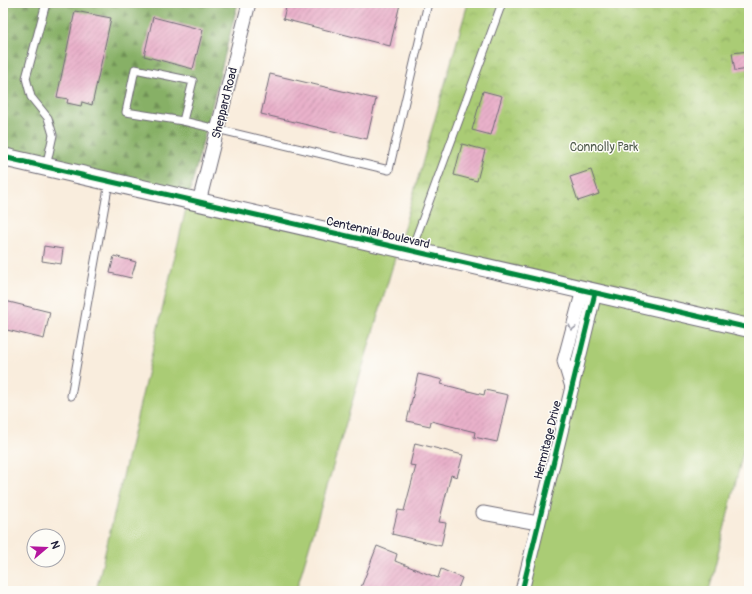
<svg xmlns="http://www.w3.org/2000/svg" width="752" height="594" font-family="Pangolin,sans-serif">
  <style>
    .grass { fill: #aacc75; stroke: #667758 }
    .forest { fill: url(#forest-firs); stroke: #546950 }
    .park { fill: url(#park-crowns); stroke: #667758 }
    .building { fill: url(#building-hatch) }
    .lines { fill: none; stroke-linecap: round; stroke-linejoin: round }
    .service-casing { stroke: #6d6974; stroke-width: 9 }
    .minor-casing { stroke: #6d6974; stroke-width: 15 }
    .secondary-casing { stroke: #6d6974; stroke-width: 20 }
    .service { stroke: #fff; stroke-width: 7 }
    .minor { stroke: #fff; stroke-width: 13 }
    .secondary { stroke: #fff; stroke-width: 18 }
    .cycleway-casing { stroke: #fdfcf7; stroke-width: 8 }
    .cycleway { stroke: #00873e; stroke-width: 5 }
    .oneway { stroke: #9c9ca7 }
    .labels { text-anchor: middle; dominant-baseline: central; stroke-width: 3; stroke-linejoin: round; paint-order: stroke }
    .street-label { font-size: 12px; fill: #22223b; stroke: #fdfcf7 }
    .park-label { font-size: 12px; fill: #525e4f; stroke: #fdfcf7 }
  </style>
  <defs>
    <pattern id="forest-firs" width="22" height="20" patternUnits="userSpaceOnUse"><rect width="22" height="20" fill="#87b066"/><path d="M5 1l3.5 6h-7zM16 11l3.5 6h-7z" fill="#6e8f55"/></pattern>
    <pattern id="park-crowns" width="20" height="18" patternUnits="userSpaceOnUse"><rect width="20" height="18" fill="#aacc75"/><path d="M2 6a3 3 0 1 1 6 0M12 15a3 3 0 1 1 6 0" fill="none" stroke="#92af66"/></pattern>
    <pattern id="building-hatch" width="6" height="6" patternUnits="userSpaceOnUse"><rect width="6" height="6" fill="#e9b1ca"/><path d="M-1 1l2-2M0 6l6-6M5 7l2-2" fill="none" stroke="#c898ae"/></pattern>
  </defs>
  <rect width="100%" height="100%" fill="#fdfcf7"/>
  <filter id="ink" filterUnits="userSpaceOnUse"><feTurbulence type="fractalNoise" baseFrequency=".025" numOctaves="2"/><feDisplacementMap in="SourceGraphic" scale="8" xChannelSelector="R" yChannelSelector="G"/><feConvolveMatrix kernelMatrix="1 2 1 2 8 2 1 2 1" color-interpolation-filters="sRGB"/></filter>
  <filter id="wash" filterUnits="userSpaceOnUse"><feTurbulence type="fractalNoise" baseFrequency=".012" numOctaves="4" result="noise"/><feDisplacementMap in="SourceGraphic" scale="16" xChannelSelector="R" yChannelSelector="G"/><feGaussianBlur stdDeviation="0.9" result="paint"/><feColorMatrix in="noise" values="0 0 0 0 0 0 0 0 0 0 0 0 0 0 0 0 0 1.4 0 .05"/><feComposite in="paint" operator="in"/></filter>
  <g filter="url(#wash)">
    <rect width="100%" height="100%" fill="#f9eddd"/>
    <!-- grass -->
    <g class="grass">
      <polygon points="188,200 398,248 296,591 96,591"/>
      <polygon points="595,293 749,329 749,428 709,591 522,591"/>
    </g>
    <!-- forest -->
    <polygon class="forest" points="3,3 238,3 188,200 3,156"/>
    <!-- park -->
    <polygon class="park" points="468,3 749,3 749,329 398,248"/>
    <g id="blocks">
      <!-- building -->
      <g class="building">
        <polygon points="287,3 396,3 400,4 390,46 283,19"/>
        <polygon points="75,11 111,18 92,105 82,102 81,106 67,103 68,99 57,97"/>
        <polygon points="153,17 203,30 193,69 144,56"/>
        <polygon points="749,51 749,69 735,71 732,53"/>
        <polygon points="270,74 376,99 367,139 261,114"/>
        <polygon points="483,91 502,96 491,135 472,130"/>
        <polygon points="462,144 485,150 477,181 454,175"/>
        <polygon points="591,170 599,194 578,201 570,177"/>
        <polygon points="44,246 63,249 61,264 42,261"/>
        <polygon points="114,256 136,262 131,278 110,273"/>
        <polygon points="5,301 50,312 44,339 3,329"/>
        <polygon points="418,374 443,380 441,384 484,395 485,390 508,395 497,442 474,437 475,432 431,421 430,426 407,421"/>
        <polygon points="415,443 463,455 457,477 451,475 439,522 446,523 441,546 392,534 398,510 404,511 416,466 410,465"/>
        <polygon points="377,546 397,554 395,561 438,578 441,569 462,578 457,591 360,590"/>
      </g>
    </g>
  </g>
  <g filter="url(#ink)">
    <use href="#blocks" fill-opacity="0" stroke="#6d6974" stroke-width="1"/>
    <g class="lines">
      <!-- service casing -->
      <g class="service-casing">
        <g id="service">
          <polygon points="135,69 193,81 183,121 126,112"/>
          <polyline points="183,121 389,170 428,3"/>
          <polyline points="46,167 53,135 48,118 31,97 26,78 46,3"/>
          <polyline points="411,251 502,3"/>
          <polyline points="71,396 109,182"/>
        </g>
      </g>
      <!-- minor casing -->
      <g class="minor-casing">
        <g id="minor">
          <polyline points="199,202 249,3"/>
          <polyline points="572,387 564,361 583,290"/>
          <polyline points="483,513 538,523"/>
          <polyline points="522,591 595,293"/>
        </g>
      </g>
      <!-- secondary casing -->
      <g class="secondary-casing">
        <polyline id="secondary" points="3,157 749,328"/>
      </g>
      <!-- service -->
      <use href="#service" class="service"/>
      <!-- minor -->
      <use href="#minor" class="minor"/>
      <!-- secondary -->
      <use href="#secondary" class="secondary"/>
      <!-- cycleway casing -->
      <g class="cycleway-casing">
        <g id="cycleway">
          <polyline points="3,157 749,328"/>
          <polyline points="522,591 595,293"/>
        </g>
      </g>
      <!-- cycleway -->
      <use href="#cycleway" class="cycleway"/>
    </g>
    <!-- one-way arrows -->
    <defs><path id="oneway-chevron" d="M-2-3.5L2.5 0L-2 3.5" fill="none" stroke-width="1.6" stroke-linecap="round" stroke-linejoin="round"/></defs>
    <use class="oneway" href="#oneway-chevron" transform="translate(572 328) rotate(105)"/>
  </g>
  <g class="labels">
    <!-- street labels -->
    <g class="street-label">
      <text transform="translate(225 103) rotate(-76)">Sheppard Road</text>
      <text transform="translate(378 233) rotate(13)">Centennial Boulevard</text>
      <text transform="translate(548 440) rotate(-76)">Hermitage Drive</text>
    </g>
    <!-- park labels -->
    <g class="park-label">
      <text x="604" y="147">Connolly Park</text>
    </g>
  </g>
  <!-- margin -->
  <rect width="752" height="594" fill="none" stroke="#fdfcf7" stroke-width="16"/>
  <!-- north arrow -->
  <g transform="translate(46 548) rotate(71)"><circle r="19" fill="#fdfcf7" stroke="#a5a5ac"/>
  <path d="M0-3L7 15L0 10L-7 15Z" fill="#b5179e"/>
  <text y="-6" font-size="11" font-weight="bold" text-anchor="middle" fill="#22223b">N</text>
  </g>
</svg>
